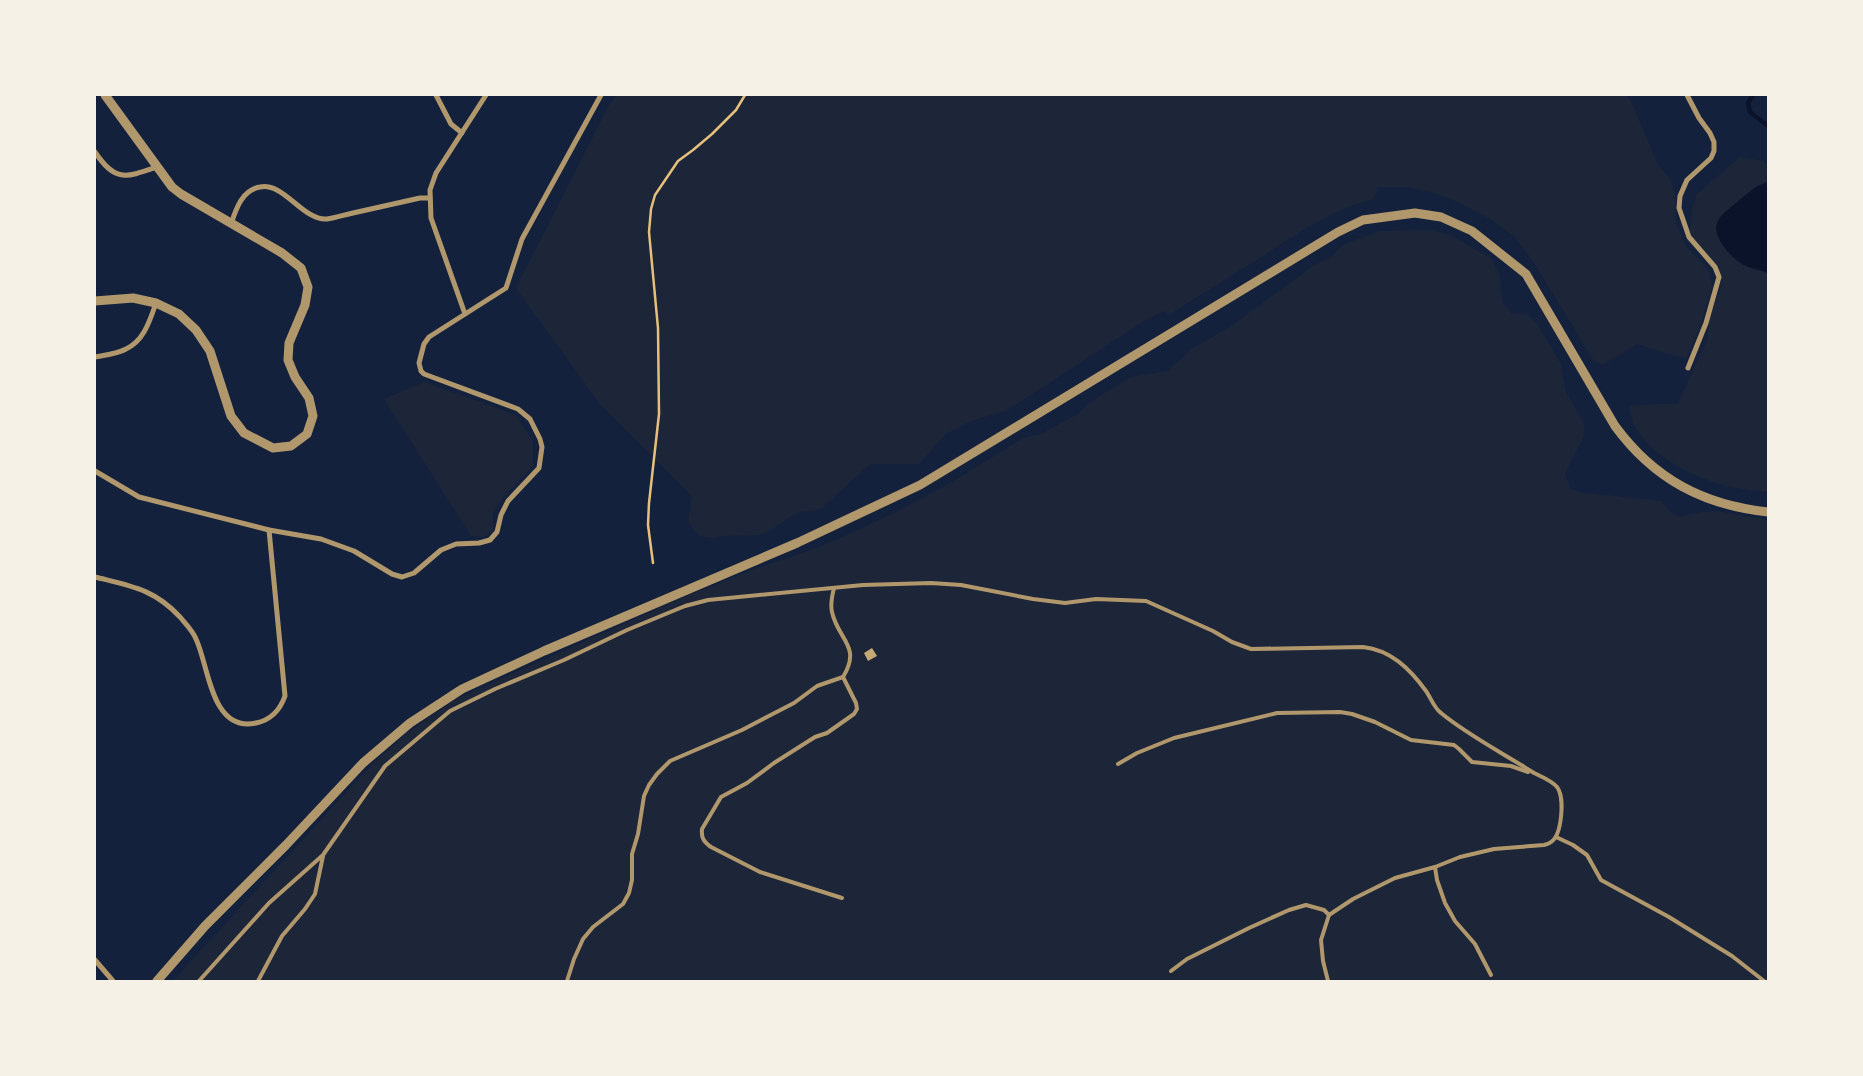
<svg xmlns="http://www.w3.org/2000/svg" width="1863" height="1076" font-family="'Open Sans',sans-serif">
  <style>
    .green { fill: #1d2539 }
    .water { fill: #0b132b }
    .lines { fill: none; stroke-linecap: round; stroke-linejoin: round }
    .stream { stroke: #0b132b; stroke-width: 4.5 }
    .building { fill: #c6a872 }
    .path { stroke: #e5c07b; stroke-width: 2.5 }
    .service { stroke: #b1986c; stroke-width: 4 }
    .minor { stroke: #b1986c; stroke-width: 5 }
    .tertiary { stroke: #b1986c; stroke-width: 9 }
  </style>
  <rect width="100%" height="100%" fill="#14213d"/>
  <!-- green -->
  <g class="green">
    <path d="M616,95H1626L1631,101L1658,165L1669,177L1675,193L1676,223L1685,245L1710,272L1712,287L1699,329L1686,359C1678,355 1670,355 1662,352C1653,349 1646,346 1637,344L1603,365L1594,361L1533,261L1514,236L1490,219L1462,204L1435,193L1408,187H1378L1374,199C1333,209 1298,233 1263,256C1232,275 1200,295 1169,315L1163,311L1141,323L1006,411L973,420L946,434L919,464H870L822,508L814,511L798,512L769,531L759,535L723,536L712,538L700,536L688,522L692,496L599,403L516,288L609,105Z"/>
    <path d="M1740,157L1763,161L1768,167V182C1755,185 1746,195 1736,203C1730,208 1719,215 1717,223C1714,240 1731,259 1746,266C1753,269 1761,270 1768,273V492C1758,491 1747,490 1737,488C1698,481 1633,451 1629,406L1657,404H1678L1708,338V324L1722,282L1718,265L1692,238L1690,227L1692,209L1697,194Z"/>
    <polygon points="1429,230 1450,235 1491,258 1499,274 1503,303 1512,314 1526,313 1538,325 1560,362 1566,392 1584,424 1584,436 1565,473 1570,488 1578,492 1662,501 1670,511 1678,517 1702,512 1718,511 1768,520 1768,981 173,981 373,763 412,730 456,699 689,595 760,567 803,553 845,536 898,511 954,481 1023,438 1041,434 1078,414 1087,404 1131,377 1167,371 1192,349 1234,324 1313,266 1331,257 1344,244 1381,231"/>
    <polygon points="424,382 516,415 533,441 533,466 502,499 493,513 493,531 485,537 471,536 384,399"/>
  </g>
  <!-- water -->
  <path class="water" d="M1768,182V273C1761,270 1753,269 1746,266C1733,260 1712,238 1717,223C1720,215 1729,209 1736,203C1746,195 1755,185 1768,182Z"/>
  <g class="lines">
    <!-- stream -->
    <polyline class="stream" points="1753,95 1748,103 1750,112 1768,126"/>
  </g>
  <!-- building -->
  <polygon class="building" points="872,648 877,656 868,661 864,653"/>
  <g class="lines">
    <!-- path -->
    <polyline class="path" points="653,563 648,525 649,503 659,414 658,328 649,232 651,209 655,195 678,161 693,150 712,134 736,110 745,95"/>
    <!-- service -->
    <g class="service">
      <polyline points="1118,764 1137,753 1174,738 1277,713 1340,712 1352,714 1375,722 1411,740 1454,745 1459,749 1472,762 1511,766 1528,772"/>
      <polyline points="1556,837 1573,845 1587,855 1601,880 1669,917 1732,956 1764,981"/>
      <polyline points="1435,867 1437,880 1445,903 1455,921 1475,944 1491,975"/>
      <path d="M842,898L760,872L711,847C704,842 701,838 702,829L721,797L747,783L774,763L815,737L827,733L854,714L857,709L856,703L843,677"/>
      <polyline points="1171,971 1187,959 1249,928 1289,910 1306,905 1324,910 1329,915"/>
      <path d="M199,981L269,903L323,855L385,766L450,711L495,689L564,660L627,630L685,606L708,600L863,585L931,583L961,585L1033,599L1065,603L1096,599L1146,601L1213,631L1232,642L1251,649L1363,647C1391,650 1410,669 1426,691C1431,698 1434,708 1441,713C1469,736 1503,753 1534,773C1542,777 1551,780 1557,787C1565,797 1562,835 1551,842C1551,843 1544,845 1544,845L1494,849L1460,857L1435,867L1395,878L1353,899L1329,915L1321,940L1323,961L1328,981"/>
      <polyline points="258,981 282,936 305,909 315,894 323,856"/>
      <path d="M567,981L574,959L583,939L593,927L623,904L629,893L632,880V854L638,834L644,796L649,785L657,774L670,761L742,730L794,703L817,686L843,677C862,646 838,640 832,612C830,604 832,596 834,588"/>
    </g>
    <!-- minor -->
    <g class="minor">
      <polyline points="436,95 451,124 462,133"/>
      <polyline points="1687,95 1699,118 1710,133 1714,142 1714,151 1711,158 1687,180 1680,196 1679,208 1689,237 1715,267 1719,277 1706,323 1688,368"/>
      <path d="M95,152C115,182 125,178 157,167"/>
      <path d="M231,224C236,209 242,190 260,187C284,182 303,221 327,219C335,218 344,215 353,213C375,208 397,203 420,198H430"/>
      <polyline points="465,314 431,218 430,190 436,173 486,95"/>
      <path d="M95,357C105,355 117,354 126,349C144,341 150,320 156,303"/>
      <polyline points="95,471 139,497 269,530 321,539 354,551 392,574 402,577 414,573 441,550 456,544 479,543 490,540 497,532 501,515 508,501 539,468 542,447 540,439 530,419 518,409 424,374 421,371 419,363 424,344 429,337 506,288 522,239 601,95"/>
      <path d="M95,577C131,586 154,589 180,617C185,623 193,631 196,639C209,666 211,733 256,723C271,720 280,710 285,696L269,530"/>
      <polyline points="95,960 113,981"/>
    </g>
    <!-- tertiary -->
    <g class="tertiary">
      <polyline points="95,301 133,298 156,303 179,314 196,330 210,351 231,416 244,433 273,448 291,446 307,434 313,416 309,398 295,377 288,360 289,343 305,305 308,287 301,268 282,253 181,194 172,187 105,95"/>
      <path d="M157,981L205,926L286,845L363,763L410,723L462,689L544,651L797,543L920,485L1338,232L1363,220L1415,213L1441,217L1472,231L1526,274L1615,426C1654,479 1703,505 1768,512"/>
    </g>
  </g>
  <!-- border -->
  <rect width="1863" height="1076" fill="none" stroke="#f6f1e7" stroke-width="192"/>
</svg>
